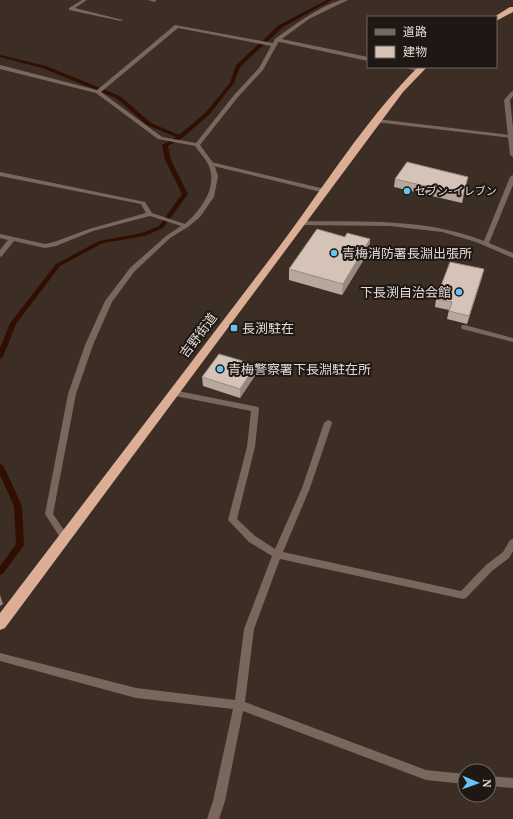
<svg xmlns="http://www.w3.org/2000/svg" width="513" height="819" font-family="'PT Serif','Noto Sans JP',serif">
  <style>
    .lines { fill: none; stroke-linecap: round; stroke-linejoin: round }
    .stream { fill: #310f00; fill-rule: evenodd }
    .lane { fill: #79665c; fill-rule: evenodd }
    .street { fill: #79665c; fill-rule: evenodd }
    .highway { fill: #dbae95; fill-rule: evenodd }
    .wall { fill: #b7a89e }
    .shaded-wall { fill: #958881 }
    .building { fill: #d5c3b8; stroke: #958881 }
    .poi-dot { fill: #67c4f0; stroke: #1e1714; stroke-width: 1.5 }
    .labels { text-anchor: middle; dominant-baseline: central; stroke-width: 4; stroke-linejoin: round; paint-order: stroke }
    .far-poi-label { font-size: 11px; fill: #e3d9d4; stroke: #1e1714; text-anchor: start }
    .poi-label { font-size: 13px; fill: #e3d9d4; stroke: #1e1714; text-anchor: start }
    .street-label { font-size: 13px; fill: #e3d9d4; stroke: #1e1714 }
  </style>
  <rect width="100%" height="100%" fill="#3c2e25"/>
  <g class="lines">
    <!-- stream -->
    <g class="stream">
      <polygon points="327,0 332,0 283,27 240,67 234,83 209,115 182,138 168,146 171,160 188,194 163,228 145,236 103,243 60,266 16,324 3,357 0,359 0,348 10,323 56,264 99,241 142,233 159,226 182,194 165,160 162,145 176,137 147,125 116,98 42,68 0,57 0,55 46,66 120,96 151,123 179,135 205,113 230,83 236,65 279,25"/>
      <polygon points="0,464 3,465 4,467 22,506 24,545 3,574 0,575 0,566 16,544 14,506 0,475"/>
    </g>
    <!-- lane -->
    <g class="lane">
      <polygon points="277,38 368,57 368,61 275,41 274,40"/>
      <polygon points="404,67 413,67 422,70 419,72"/>
      <polygon points="377,119 511,135 513,136 513,138 375,122 374,121"/>
      <polygon points="211,162 325,189 328,191 325,193 209,165 209,163"/>
      <polygon points="462,325 465,325 513,338 513,342 462,329 461,327"/>
    </g>
    <!-- street -->
    <g class="street">
      <polygon points="82,0 87,0 75,8 123,20 121,21 69,10 69,8"/>
      <polygon points="148,0 156,0 156,1 154,2"/>
      <path d="M341,0H348L309,19L279,41L263,70L238,97L200,145L214,164L218,176L214,197L200,217L188,227L170,238L134,272L112,302L93,345L76,394L53,514L68,536L67,539L64,540L61,539L45,514L68,394L85,345L105,301L130,268L166,236L181,226L150,216L93,231L56,246L45,248L14,241L2,256L0,257V250L8,240L0,238V234L45,244L54,242L89,229L146,213L141,204L0,176V172L145,202L152,213L185,224C201,210 219,186 208,164C205,158 199,152 195,146L158,139L96,93L0,69V65L97,90L175,25L273,43L275,39C296,24 316,8 341,0ZM178,28L271,46L259,68L234,95L196,143L162,137L101,92Z"/>
      <polygon points="513,91 513,96 510,100 513,128 513,157 510,155 504,100 511,92"/>
      <path d="M513,175V185L489,243L513,253V258L476,242L442,232L390,226L302,225L299,223L302,221C363,222 426,218 484,241L510,177Z"/>
      <polygon points="173,390 258,407 259,409 255,447 237,519 255,536 275,549 302,488 324,423 328,420 331,421 332,423 310,488 283,552 461,591 486,565 503,552 510,540 513,539 513,551 509,558 492,571 466,598 463,599 280,559 254,629 245,702 426,770 465,774 465,784 426,780 243,711 225,801 219,819 207,819 213,801 233,709 136,698 0,661 0,653 136,688 235,700 244,629 272,556 249,542 228,520 247,447 251,411 170,395 169,393 170,391"/>
      <polygon points="489,776 513,778 513,788 489,786"/>
    </g>
    <!-- highway -->
    <g class="highway">
      <polygon points="510,7 513,7 513,12 496,21 496,17 494,17"/>
      <path d="M418,67H427L403,92L5,628L0,630V613C93,491 186,369 279,247C324,187 365,120 418,67Z"/>
    </g>
  </g>
  <!-- wall -->
  <g class="wall">
    <polygon points="395,179 466,185 462,203 394,187"/>
    <polygon points="345,237 370,239 369,251 342,295 289,280 289,269"/>
    <polygon points="484,269 482,277 467,324 447,319 449,310 435,307 436,299"/>
    <polygon points="256,374 240,398 203,386 202,377"/>
  </g>
  <!-- shaded-wall -->
  <g class="shaded-wall">
    <polygon points="370,239 369,251 342,295 343,284"/>
    <polygon points="484,269 482,277 467,324 469,316"/>
    <polygon points="256,365 256,374 240,398 240,389"/>
    <polygon points="0,595 3,604 0,606"/>
  </g>
  <!-- building -->
  <g class="building">
    <polygon points="407,162 468,177 463,195 395,179"/>
    <polygon points="317,229 345,237 347,233 370,239 343,284 289,269"/>
    <polygon points="450,262 484,269 469,316 449,311 452,302 436,299"/>
    <polygon points="219,354 256,365 240,389 202,377"/>
  </g>
  <!-- markers -->
  <g class="poi-dot">
    <circle cx="407" cy="191" r="4"/>
    <circle cx="334" cy="253" r="4"/>
    <circle cx="459" cy="292" r="4"/>
    <rect x="230" y="324" width="8" height="8" rx="2"/>
    <circle cx="220" cy="369" r="4"/>
  </g>
  <g class="labels">
    <!-- far-poi labels -->
    <g class="far-poi-label">
      <text x="415" y="191">セブン-イレブン</text>
    </g>
    <!-- poi labels -->
    <g class="poi-label">
      <text x="342" y="253">青梅消防署長淵出張所</text>
      <text x="451" y="292" text-anchor="end">下長渕自治会館</text>
      <text x="242" y="328">長渕駐在</text>
      <text x="228" y="369">青梅警察署下長淵駐在所</text>
    </g>
    <!-- street labels -->
    <g class="street-label">
      <text transform="translate(198 335) rotate(-53)">吉野街道</text>
    </g>
  </g>
  <!-- legend -->
  <rect x="367" y="16" width="130" height="52" fill="#1e1714" stroke="#6d6561"/>
  <rect x="375" y="29" width="20" height="6" fill="#79665c" stroke="#6d6561"/>
  <text x="403" y="36" font-size="12" fill="#e3d9d4">道路</text>
  <rect x="375" y="46" width="20" height="12" fill="#d5c3b8" stroke="#6d6561"/>
  <text x="403" y="56" font-size="12" fill="#e3d9d4">建物</text>
  <!-- north arrow -->
  <g transform="translate(477 783) rotate(92)"><circle r="19" fill="#1e1714" stroke="#6d6561"/>
  <path d="M0-3L7 15L0 10L-7 15Z" fill="#67c4f0"/>
  <text y="-6" font-size="11" font-weight="bold" text-anchor="middle" fill="#e3d9d4">N</text>
  </g>
</svg>
